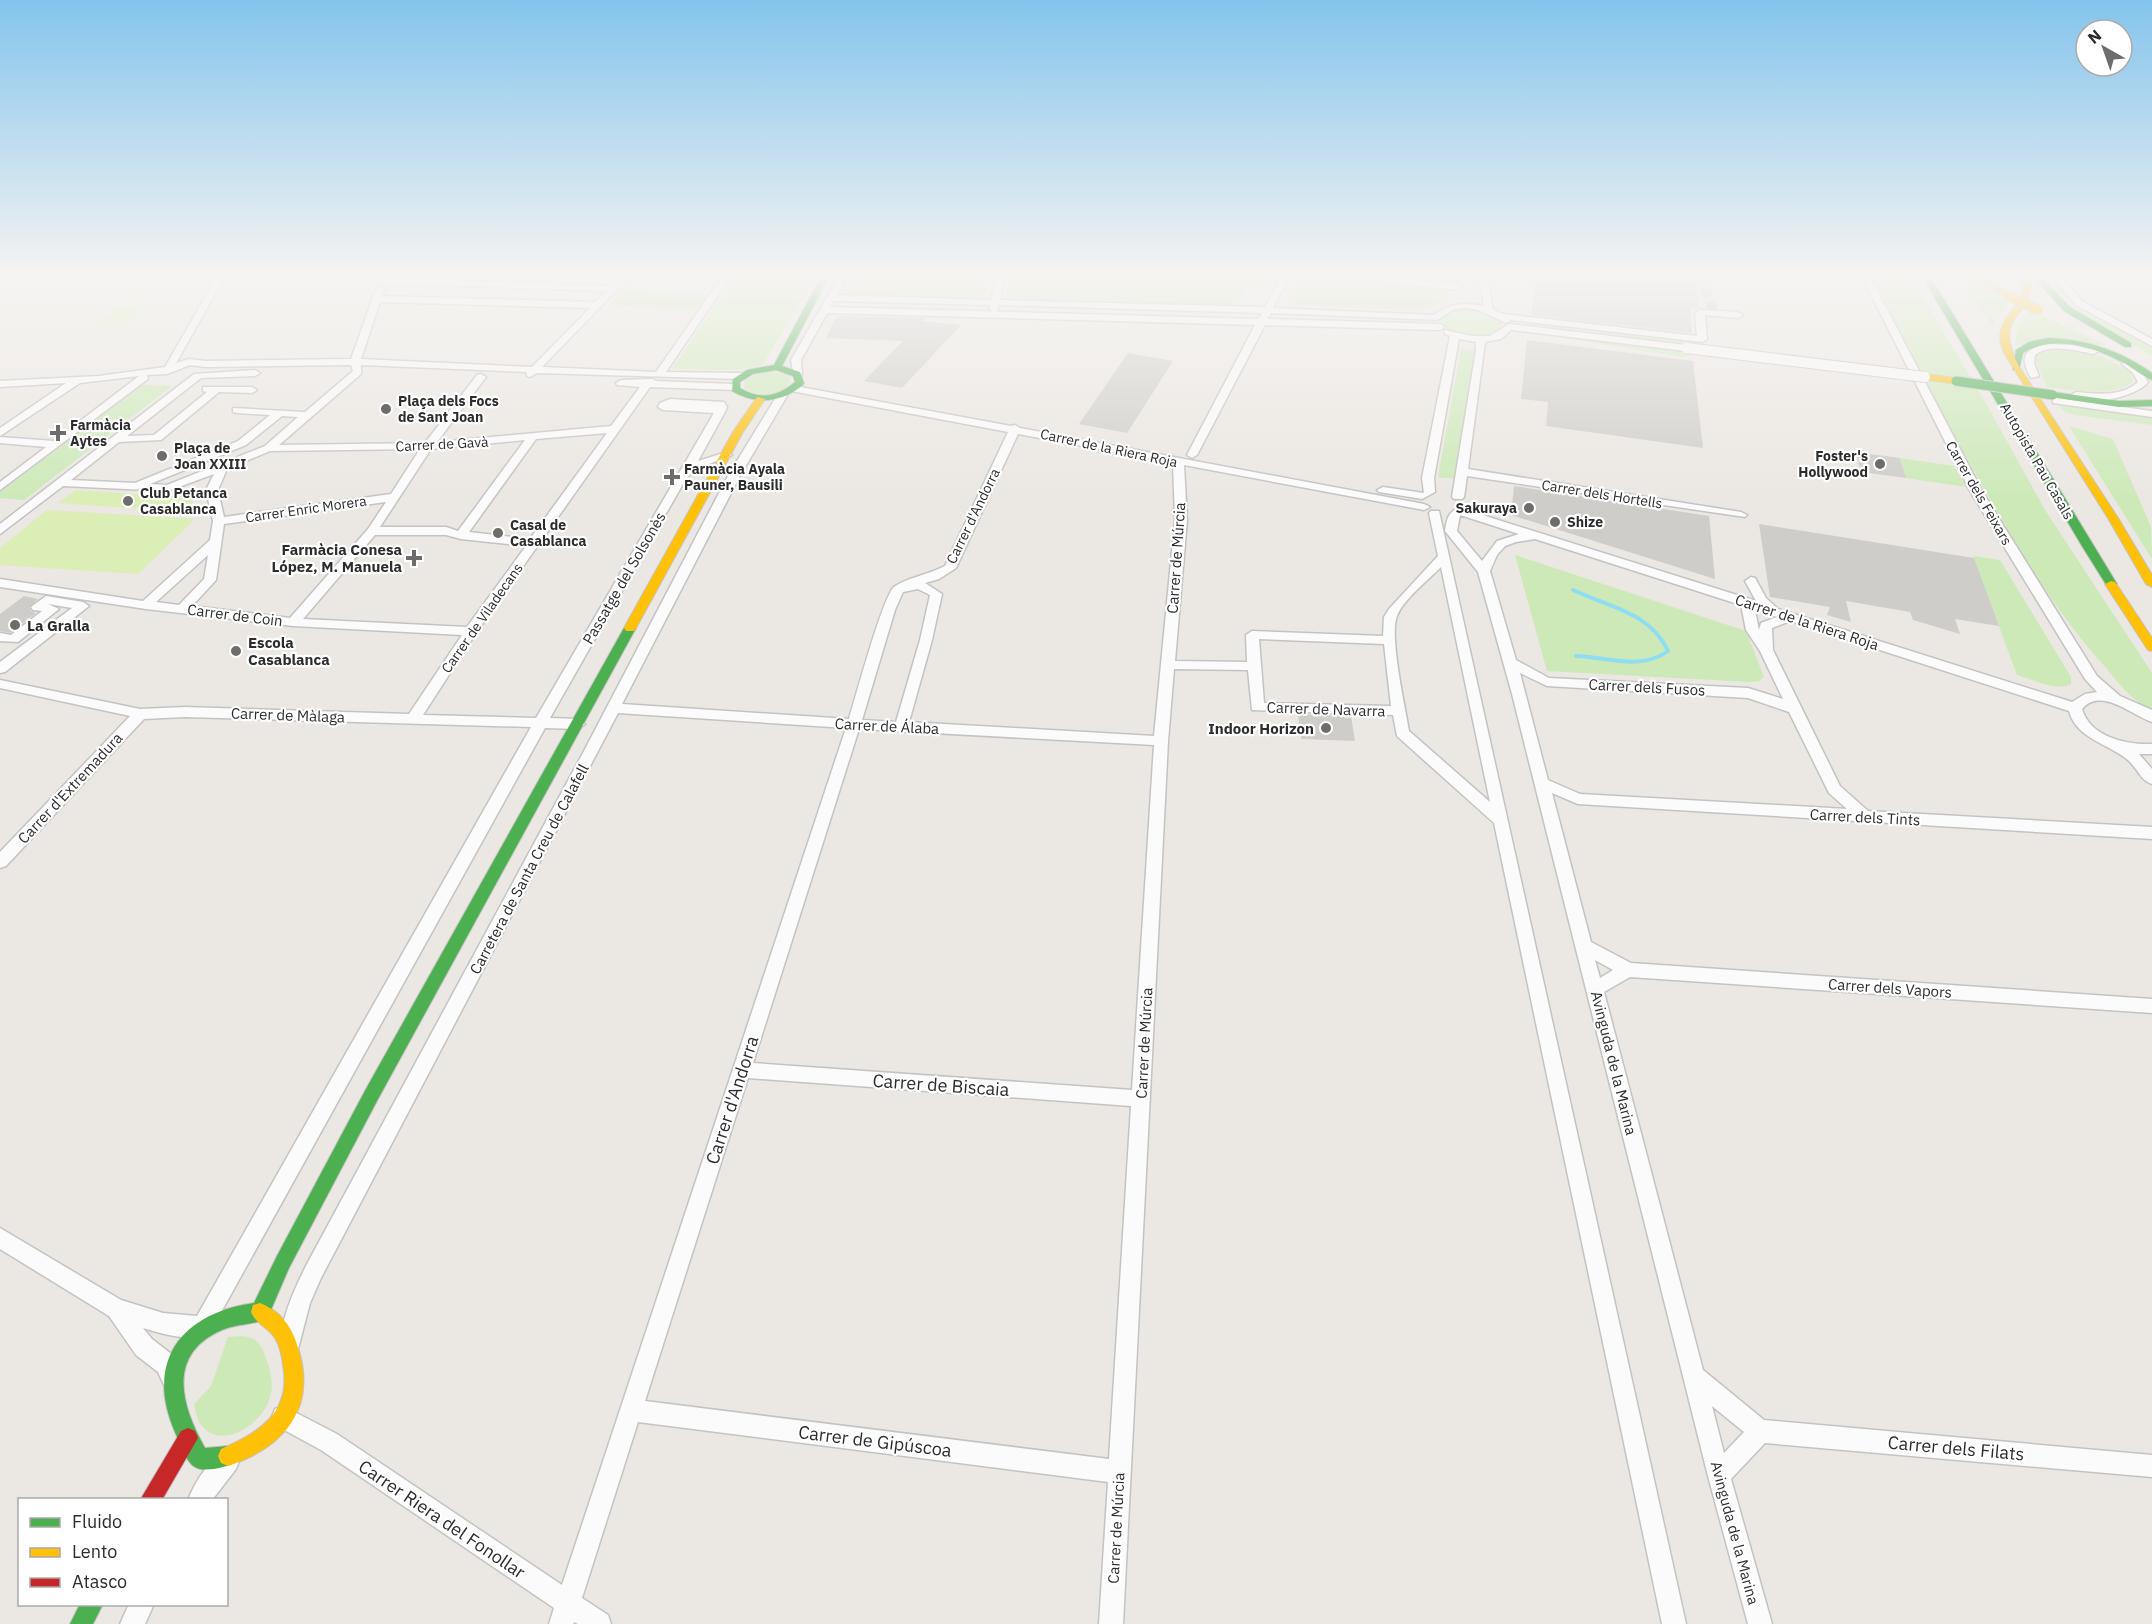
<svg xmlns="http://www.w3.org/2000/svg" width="2152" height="1624" font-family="'IBM Plex Sans',sans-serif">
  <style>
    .green { fill: #cde9b8 }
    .pitch { fill: #daeeb5 }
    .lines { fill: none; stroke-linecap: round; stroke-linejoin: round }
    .stream { stroke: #8fddf3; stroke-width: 4 }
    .building { fill: #cfcdc9 }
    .street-tunnel { stroke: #c5c2be; stroke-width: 10; stroke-dasharray: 10 5; stroke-linecap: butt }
    .street-casing { stroke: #c4c3c3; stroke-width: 3 }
    .fast-casing { stroke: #c4c3c3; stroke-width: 2 }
    .slow-casing { stroke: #c4c3c3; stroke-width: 2 }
    .jam-casing { stroke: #c4c3c3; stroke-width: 2 }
    .street { fill: #fcfbfb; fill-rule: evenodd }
    .fast { fill: #4caf50; fill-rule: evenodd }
    .slow { fill: #ffc107; fill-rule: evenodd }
    .jam { fill: #c62828; fill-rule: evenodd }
    .street-bridge-casing { stroke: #c4c3c3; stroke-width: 12; stroke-linecap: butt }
    .fast-bridge-casing { stroke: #c6c4c2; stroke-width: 11; stroke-linecap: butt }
    .slow-bridge-casing { stroke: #c6c4c2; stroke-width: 11; stroke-linecap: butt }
    .street-bridge { stroke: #fcfbfb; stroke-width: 10 }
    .fast-bridge { stroke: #4caf50; stroke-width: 9 }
    .slow-bridge { stroke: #ffc107; stroke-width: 9 }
    .poi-dot { fill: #6f6d6c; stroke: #fff; stroke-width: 2 }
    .labels { text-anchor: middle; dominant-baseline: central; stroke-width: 4.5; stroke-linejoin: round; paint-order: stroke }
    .far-poi-label { font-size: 14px; font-weight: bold; fill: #2c2c2c; stroke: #fff; text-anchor: start }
    .far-street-label { font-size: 14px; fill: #2c2c2c; stroke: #fff }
    .poi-label { font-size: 15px; font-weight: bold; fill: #2c2c2c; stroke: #fff; text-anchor: end }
    .street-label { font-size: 15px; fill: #2c2c2c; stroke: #fff }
    .near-street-label { font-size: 18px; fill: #2c2c2c; stroke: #fff }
  </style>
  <rect width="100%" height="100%" fill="#ebe7e2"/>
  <!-- green -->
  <g class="green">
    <polygon points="738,273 817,273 763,365 735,370 672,369"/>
    <polygon points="858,273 992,273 985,294 974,298 855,294 849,289"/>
    <polygon points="1011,273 1260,273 1273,278 1267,289 1247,286 1237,305 1012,299 1005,294"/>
    <path d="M1869,273H1909L1988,407L2045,510L2152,673V711C2129,699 2117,680 2100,661C2056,611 2023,556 1990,499C1947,425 1908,349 1869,273Z"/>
    <polygon points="1955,273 1968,273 1981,285 2010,300 1992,326"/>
    <polygon points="2040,273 2049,273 2079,306 2152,346 2152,356 2082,314"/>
    <polygon points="1305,277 1439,289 1449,293 1451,297 1448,301 1417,310 1292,305 1288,301 1299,279"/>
    <polygon points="623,289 710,294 698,310 609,305"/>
    <path d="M1454,310L1483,311L1500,319L1503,329C1488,340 1449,341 1441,319L1444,314Z"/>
    <polygon points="2029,310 2107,345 2015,345 2018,325"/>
    <polygon points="1519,321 1680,338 1692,345 1527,325"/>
    <polygon points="1551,336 1554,336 1694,353 1683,357"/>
    <polygon points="1461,349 1475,350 1455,479 1438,477"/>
    <path d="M2054,350C2081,350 2109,356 2131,373L2133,381C2119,398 2067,390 2047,387L2035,360L2037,354Z"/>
    <path d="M771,372L785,374L790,378L788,386C774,396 758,397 744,388L745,380L757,374Z"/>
    <polygon points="143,385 172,386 24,500 0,498 0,492"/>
    <polygon points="2059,404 2152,417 2152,425 2074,415 2062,410"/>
    <polygon points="2069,426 2113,439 2151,527 2152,559"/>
    <polygon points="1900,458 1954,466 1966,487 1906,478"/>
    <polygon points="1515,555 1746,631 1764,677 1759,681 1750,682 1547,671"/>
    <path d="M1973,556L2000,560L2071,677V684C2056,692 2032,679 2017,675Z"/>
    <path d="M241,1336C256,1337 261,1344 266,1358C271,1372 275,1388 268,1403C259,1425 222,1450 202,1426C197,1420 196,1412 194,1404L211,1386L228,1337Z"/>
  </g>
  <!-- pitch -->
  <g class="pitch">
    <polygon points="149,302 125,325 97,327 122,303"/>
    <polygon points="76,490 196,498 183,512 58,503"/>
    <polygon points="47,510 195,519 138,574 0,565 0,548"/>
  </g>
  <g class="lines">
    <!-- stream -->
    <path class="stream" d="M1573,590C1609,607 1650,612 1668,651C1641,671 1607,657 1576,656"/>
  </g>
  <!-- building -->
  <g class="building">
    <polygon points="1537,273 1697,273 1704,286 1696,285 1699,308 1690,309 1692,333 1531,315"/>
    <polygon points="837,316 925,318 922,321 961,325 902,388 864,381 903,341 826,338"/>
    <polygon points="1527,340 1693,361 1703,448 1546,426 1548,402 1521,399"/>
    <polygon points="1128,353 1173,361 1127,433 1079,424"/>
    <polygon points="1855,452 1900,458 1906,478 1861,472"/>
    <polygon points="1514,486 1709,516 1715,579 1511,515"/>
    <polygon points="1759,524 1974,558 1999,626 1955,619 1960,634 1913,620 1910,612 1846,601 1851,622 1827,615 1830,607 1770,597"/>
    <polygon points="24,596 38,599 29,607 31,611 36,613 10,633 0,631 0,614"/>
    <polygon points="1298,714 1351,716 1355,741 1301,739"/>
  </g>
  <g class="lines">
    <!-- street-tunnel -->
    <polyline class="street-tunnel" points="1701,273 1715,317"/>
    <!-- street casing -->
    <g class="street-casing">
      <g id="street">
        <path d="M219,273H227L176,363L189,359L206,361L351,359L376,289L380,286L384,289L382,296L595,302L606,291L379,283L378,281L382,278L611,286L624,273H633L542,367L656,372L725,273H733L666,372L741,373L746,376L741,379L537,373L530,377L527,376L526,372L361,365V374L279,445L425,443L477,375L481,374L486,377L437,442L611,426L640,387L617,385L616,383L621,380L652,379L656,381L734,384L739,387L734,390L650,387L476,633L423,715L536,718L714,413L663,410L658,407L660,403L670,399L724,402L727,407L726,410L698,461L727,452L732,455L693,470L684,482L550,718L578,719L585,724L578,729L545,728L209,1334C190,1342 162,1334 143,1328L152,1339L174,1356L183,1377L180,1385L172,1388L164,1385L158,1372L136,1355L109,1316L0,1249V1228L121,1300L163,1313L197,1316L531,727L185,717L144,719L6,866L0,868V852L130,716L0,688V680L140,709L185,707L409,714L462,635L293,626L146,609L0,587V579L143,601L210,540L213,521L206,490L214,474L168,491L63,486L0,534V524L194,374L255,370L260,373L255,376L201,378L127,436L154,435L207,392L203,391V387H252L257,390L252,393L219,392L161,440L119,442L71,480L135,483L238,441L270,415L237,413L233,412V408L305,412L353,371L351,365L206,367L190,365L167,374L147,375L148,379L0,490V482L46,447L0,443V437L54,441L139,376L80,383L0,436V428L66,383L0,387V381L99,376L165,367ZM380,302L590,308L532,367L361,359ZM282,416L298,417L265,446L167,485L150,484L246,445ZM607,433L530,539L469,532L536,439ZM525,440L458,531L446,527H380L431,449ZM420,449L391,494L224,517L218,490L227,469L270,451ZM386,502L368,529L290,618L192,606L216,580L224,524ZM375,535H446L461,539L526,546L467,627L303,619ZM208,555L204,579L179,605L156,602Z"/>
        <path d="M841,273H849L837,295L991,300L997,273H1005L1000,300L1265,307L1283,273H1291L1273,308L1434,315C1449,303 1466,302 1484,306L1478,273H1486L1493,309L1503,314L1697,336L1695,314L1699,310L1738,312L1743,315L1738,318L1705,315L1707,339L1702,342L1511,320L1506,323C1489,316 1475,304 1454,310C1448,312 1443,317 1437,320L1271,313L1267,319L1440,324L1445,327L1440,330L1265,325L1197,455L1192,458L1187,455L1255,325L827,313L801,360L802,374L794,376L791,360ZM834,301L990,305L989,309L994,312L997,311L999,305L1262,313L1258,319L830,307Z"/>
        <polygon points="1311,273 1340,273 1459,284 1463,287 1459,290 1315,276"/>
        <path d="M1860,273H1868L1982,491L2097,676L2120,696L2152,710V722C2133,716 2101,686 2082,709C2090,737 2126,745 2152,744V754H2139L2152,769V784C2141,781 2137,768 2129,761C2109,743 2077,740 2069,711L1790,621L1772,628L1773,650L1840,786L1868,811L2152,827V839L1578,804L1552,793L1591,942L1631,963L2152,999V1013L1630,977L1604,992L1703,1370L1764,1420L2152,1455V1477L1765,1443L1731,1479L1772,1624H1748L1708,1476L1512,694L1478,572L1445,531C1447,519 1448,511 1460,508L1756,601L1745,581L1751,577L1755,578L1766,598L1778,609L2072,702L2085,694L2097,692L2085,679L1970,491ZM1460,515L1519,534L1497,541L1482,561L1457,531ZM1535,539L1741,605L1746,630L1760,651L1783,699L1748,688L1549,678L1516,660L1490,571L1497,555L1505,546L1516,542ZM1755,610L1777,617L1761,623L1759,630ZM1520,673L1547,686L1748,698L1789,712L1829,793L1847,809L1580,794L1548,780ZM1595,960L1613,970L1600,978ZM1712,1406L1744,1432L1724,1453Z"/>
        <polygon points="2050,273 2058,273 2082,301 2152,339 2152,346 2076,305"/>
        <polygon points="1509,324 1686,345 1691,348 1686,351 1511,330 1501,339 1485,342 1468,469 1741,512 1747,515 1745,517 1467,476 1464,497 1462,499 1454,499 1452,497 1476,350 1476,342 1459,339 1434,478 1435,492 1422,499 1379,492 1377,490 1383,487 1424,493 1422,478 1450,336 1445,334 1445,330 1472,336 1490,336"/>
        <path d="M2047,344L2072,345L2099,351L2094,354C2076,351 2050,343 2035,355L2034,363L2039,376L2031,378C2019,357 2024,349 2047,344Z"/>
        <path d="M2127,361L2140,369L2148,382C2135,398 2088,407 2071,395L2076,392C2096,394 2122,397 2138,382L2133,373L2122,364Z"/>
        <path d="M795,386L1011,426L1015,425L1020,428L1424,504L1430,507L1424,510L1184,465L1187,520L1175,661L1247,662L1246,635L1252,631L1383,636L1384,617L1389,609L1438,556L1429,513L1431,511H1439L1686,1624H1662L1494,823L1397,736L1393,715L1252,710L1248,670L1174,669L1168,741L1123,1624H1099L1108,1482L638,1422L582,1598L608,1615L611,1624H578L574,1622L573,1624H549L554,1608L321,1450L275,1425L272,1417L275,1409L283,1406L337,1434L562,1585L846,728L618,713L321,1278L310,1303L298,1349L291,1353L284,1349C275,1328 297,1284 307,1264L584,751L729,474L778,394L787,396L741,474L622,704L849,719C855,699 883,596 894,587C906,578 930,574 945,566L1008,432L791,391L790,389ZM1018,434L1173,463L1175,520L1154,736L909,722L932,640L942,594L925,583L939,579L956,568ZM1441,567L1490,802L1409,731C1405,706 1389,636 1397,616C1403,600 1428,580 1441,567ZM918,589L930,595L920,640L896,722L862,720L895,610L903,592ZM1259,639L1384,644L1391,706L1264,703ZM859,729L1154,745L1132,1090L753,1063ZM748,1078L1131,1106L1109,1459L645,1401Z"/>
        <polygon points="2057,398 2152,411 2152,417 2053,403 2053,399"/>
        <polygon points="46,596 83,602 89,606 5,672 0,673 0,662 72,608 48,604 59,609 18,642 0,641 0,633 11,635 42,611 33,610 31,607"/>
        <path d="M228,1450L236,1453L239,1461L236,1469L212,1500H188C195,1482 210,1457 228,1450Z"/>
        <polygon points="129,1604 154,1604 145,1624 120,1624"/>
      </g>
    </g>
    <!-- fast casing -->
    <g class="fast-casing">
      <g id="fast">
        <path d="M823,273H831L782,366L800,372L804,383L803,385C781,403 756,405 732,391L733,379L747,370L774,365ZM776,370L793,376L795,382C778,397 759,400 740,388V382L753,374Z"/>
        <polygon points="1920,273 1928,273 2117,584 2115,586 2107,586 2082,546"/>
        <polygon points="2030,273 2038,273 2070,307 2131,343 2131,347 2125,347 2064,311"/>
        <path d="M2048,338C2086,339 2121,351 2152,373V380C2142,376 2133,368 2124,363C2094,347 2054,334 2023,353L2019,370H2013L2016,350L2029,342Z"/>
        <polygon points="2053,392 2119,401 2152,400 2152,406 2119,407 2050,397 2048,395"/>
        <path d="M630,624L636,628L378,1099L289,1268L267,1319C252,1325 236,1324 222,1330C166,1354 181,1406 205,1448L228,1446L235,1449L238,1456L235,1463C226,1467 204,1473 195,1467C186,1462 179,1442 175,1432C144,1361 182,1313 254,1303L277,1256L366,1089L624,628Z"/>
        <polygon points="80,1604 103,1604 93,1624 70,1624"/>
      </g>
    </g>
    <!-- slow casing -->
    <g class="slow-casing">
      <g id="slow">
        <polygon points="1969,273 1978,273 2015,297 2008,299"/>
        <path d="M2022,273H2030C2039,319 1988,310 2020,368L2118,518L2152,575V587L2146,584L2108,518L2004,353C1988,314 2030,312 2022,273Z"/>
        <polygon points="1925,374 1956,378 1960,381 1956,384 1922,379 1921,377"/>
        <polygon points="757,397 765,399 743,432 636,628 634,631 626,631 624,628 733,432"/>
        <polygon points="2111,581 2115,582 2152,638 2152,651 2148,650 2105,584"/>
        <path d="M260,1303C282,1312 293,1328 299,1351C316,1411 283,1447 228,1466L221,1463L218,1456L221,1449C259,1433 292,1412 283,1365C282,1356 280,1346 275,1338C269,1328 255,1323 251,1312L253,1305Z"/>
      </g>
    </g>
    <!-- jam casing -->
    <g class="jam-casing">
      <polygon id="jam" points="188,1428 195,1431 198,1438 162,1500 140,1500 181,1431"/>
    </g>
    <!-- street -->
    <use href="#street" class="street"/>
    <!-- fast -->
    <use href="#fast" class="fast"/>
    <!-- slow -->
    <use href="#slow" class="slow"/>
    <!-- jam -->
    <use href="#jam" class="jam"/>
    <!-- street-bridge casing -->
    <g class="street-bridge-casing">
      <polyline id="street-bridge" points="1686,348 1925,377"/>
    </g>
    <!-- fast-bridge casing -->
    <g class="fast-bridge-casing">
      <polyline id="fast-bridge" points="1956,381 2053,395"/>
    </g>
    <!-- slow-bridge casing -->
    <g class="slow-bridge-casing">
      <polyline id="slow-bridge" points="2011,297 2038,310"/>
    </g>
    <!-- street-bridge -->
    <use href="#street-bridge" class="street-bridge"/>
    <!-- fast-bridge -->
    <use href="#fast-bridge" class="fast-bridge"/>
    <!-- slow-bridge -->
    <use href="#slow-bridge" class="slow-bridge"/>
  </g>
  <!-- sky -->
  <linearGradient id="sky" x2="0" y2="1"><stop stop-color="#84c4ec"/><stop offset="0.55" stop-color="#f6f4f2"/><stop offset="1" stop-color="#f6f4f2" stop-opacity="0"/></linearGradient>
  <rect width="2152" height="500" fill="url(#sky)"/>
  <!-- markers -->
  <g class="poi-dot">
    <circle cx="386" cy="409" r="6"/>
    <path d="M55 424h6v6h6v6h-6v6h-6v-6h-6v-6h6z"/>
    <circle cx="162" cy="456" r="6"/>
    <circle cx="1880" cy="464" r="6"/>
    <path d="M669 468h6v6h6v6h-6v6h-6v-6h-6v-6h6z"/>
    <circle cx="128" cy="501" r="6"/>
    <circle cx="1529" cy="508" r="6"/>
    <circle cx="1555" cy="522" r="6"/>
    <circle cx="498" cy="533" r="6"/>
    <path d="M411 549h6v6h6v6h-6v6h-6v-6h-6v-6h6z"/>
    <circle cx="15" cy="625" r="6"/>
    <circle cx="236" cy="651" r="6"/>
    <circle cx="1326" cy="728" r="6"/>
  </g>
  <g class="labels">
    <!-- far-poi labels -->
    <g class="far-poi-label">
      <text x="398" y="401">Plaça dels Focs<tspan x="398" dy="16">de Sant Joan</tspan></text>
      <text x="70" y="425">Farmàcia<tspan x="70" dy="16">Aytes</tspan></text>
      <text x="174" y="448">Plaça de<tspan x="174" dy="16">Joan XXIII</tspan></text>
      <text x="1868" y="456" text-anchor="end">Foster's<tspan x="1868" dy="16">Hollywood</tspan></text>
      <text x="684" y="469">Farmàcia Ayala<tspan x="684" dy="16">Pauner, Bausili</tspan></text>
      <text x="140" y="493">Club Petanca<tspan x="140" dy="16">Casablanca</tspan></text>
      <text x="1517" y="508" text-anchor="end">Sakuraya</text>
      <text x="1567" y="522">Shize</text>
      <text x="510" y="525">Casal de<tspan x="510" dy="16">Casablanca</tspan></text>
    </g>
    <!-- far-street labels -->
    <g class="far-street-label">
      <text transform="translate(442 444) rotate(-3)">Carrer de Gavà</text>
      <text transform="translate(1109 448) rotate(12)">Carrer de la Riera Roja</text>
      <text transform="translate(2037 461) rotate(60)">Autopista Pau Casals</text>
      <text transform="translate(1979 493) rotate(60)">Carrer dels Feixars</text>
      <text transform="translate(1602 494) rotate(9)">Carrer dels Hortells</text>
      <text transform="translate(306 509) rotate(-8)">Carrer Enric Morera</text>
      <text transform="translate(973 516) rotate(-64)">Carrer d'Andorra</text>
      <text transform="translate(482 618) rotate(-55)">Carrer de Viladecans</text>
    </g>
    <!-- poi labels -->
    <g class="poi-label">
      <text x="402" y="549">Farmàcia Conesa<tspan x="402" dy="17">López, M. Manuela</tspan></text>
      <text x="27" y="625" text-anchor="start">La Gralla</text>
      <text x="248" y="642" text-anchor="start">Escola<tspan x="248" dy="17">Casablanca</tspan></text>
      <text x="1314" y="728">Indoor Horizon</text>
    </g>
    <!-- street labels -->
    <g class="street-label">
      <text transform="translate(1176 558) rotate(-86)">Carrer de Múrcia</text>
      <text transform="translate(624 578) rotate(-60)">Passatge del Solsonès</text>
      <text transform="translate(235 615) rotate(7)">Carrer de Coin</text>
      <text transform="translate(1807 622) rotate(18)">Carrer de la Riera Roja</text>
      <text transform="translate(1647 687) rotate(3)">Carrer dels Fusos</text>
      <text transform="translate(1326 709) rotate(2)">Carrer de Navarra</text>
      <text transform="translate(288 715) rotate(2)">Carrer de Màlaga</text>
      <text transform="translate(887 726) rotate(3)">Carrer de Álaba</text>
      <text transform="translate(70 788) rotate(-47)">Carrer d'Extremadura</text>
      <text transform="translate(1865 817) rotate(3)">Carrer dels Tints</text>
      <text transform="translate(529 869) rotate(-62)">Carretera de Santa Creu de Calafell</text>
      <text transform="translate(1890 988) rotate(4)">Carrer dels Vapors</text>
      <text transform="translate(1144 1043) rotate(-87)">Carrer de Múrcia</text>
      <text transform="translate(1614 1063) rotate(76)">Avinguda de la Marina</text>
      <text transform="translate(1116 1528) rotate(-87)">Carrer de Múrcia</text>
      <text transform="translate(1735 1533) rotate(75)">Avinguda de la Marina</text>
    </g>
    <!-- near-street labels -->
    <g class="near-street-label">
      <text transform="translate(941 1085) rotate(4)">Carrer de Biscaia</text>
      <text transform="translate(732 1100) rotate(-72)">Carrer d'Andorra</text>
      <text transform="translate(875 1441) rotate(7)">Carrer de Gipúscoa</text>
      <text transform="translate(1956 1448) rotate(5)">Carrer dels Filats</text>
      <text transform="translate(442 1519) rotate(34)">Carrer Riera del Fonollar</text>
    </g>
  </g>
  <!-- legend -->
  <rect x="18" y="1498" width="210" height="108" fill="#ffffff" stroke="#ababab" stroke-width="1.5"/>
  <rect x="30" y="1518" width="30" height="9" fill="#4caf50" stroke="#ababab" stroke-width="1.5"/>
  <text x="72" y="1528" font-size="18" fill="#2c2c2c">Fluido</text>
  <rect x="30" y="1548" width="30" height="9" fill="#ffc107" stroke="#ababab" stroke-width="1.5"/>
  <text x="72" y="1558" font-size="18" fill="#2c2c2c">Lento</text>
  <rect x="30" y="1578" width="30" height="9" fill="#c62828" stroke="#ababab" stroke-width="1.5"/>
  <text x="72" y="1588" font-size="18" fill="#2c2c2c">Atasco</text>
  <!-- north arrow -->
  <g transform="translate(2104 48) rotate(320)"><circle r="28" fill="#ffffff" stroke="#ababab" stroke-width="1.5"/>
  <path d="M0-4.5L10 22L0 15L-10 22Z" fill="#6f6d6c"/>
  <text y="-9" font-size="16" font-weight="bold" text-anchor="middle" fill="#2c2c2c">N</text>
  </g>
</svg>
